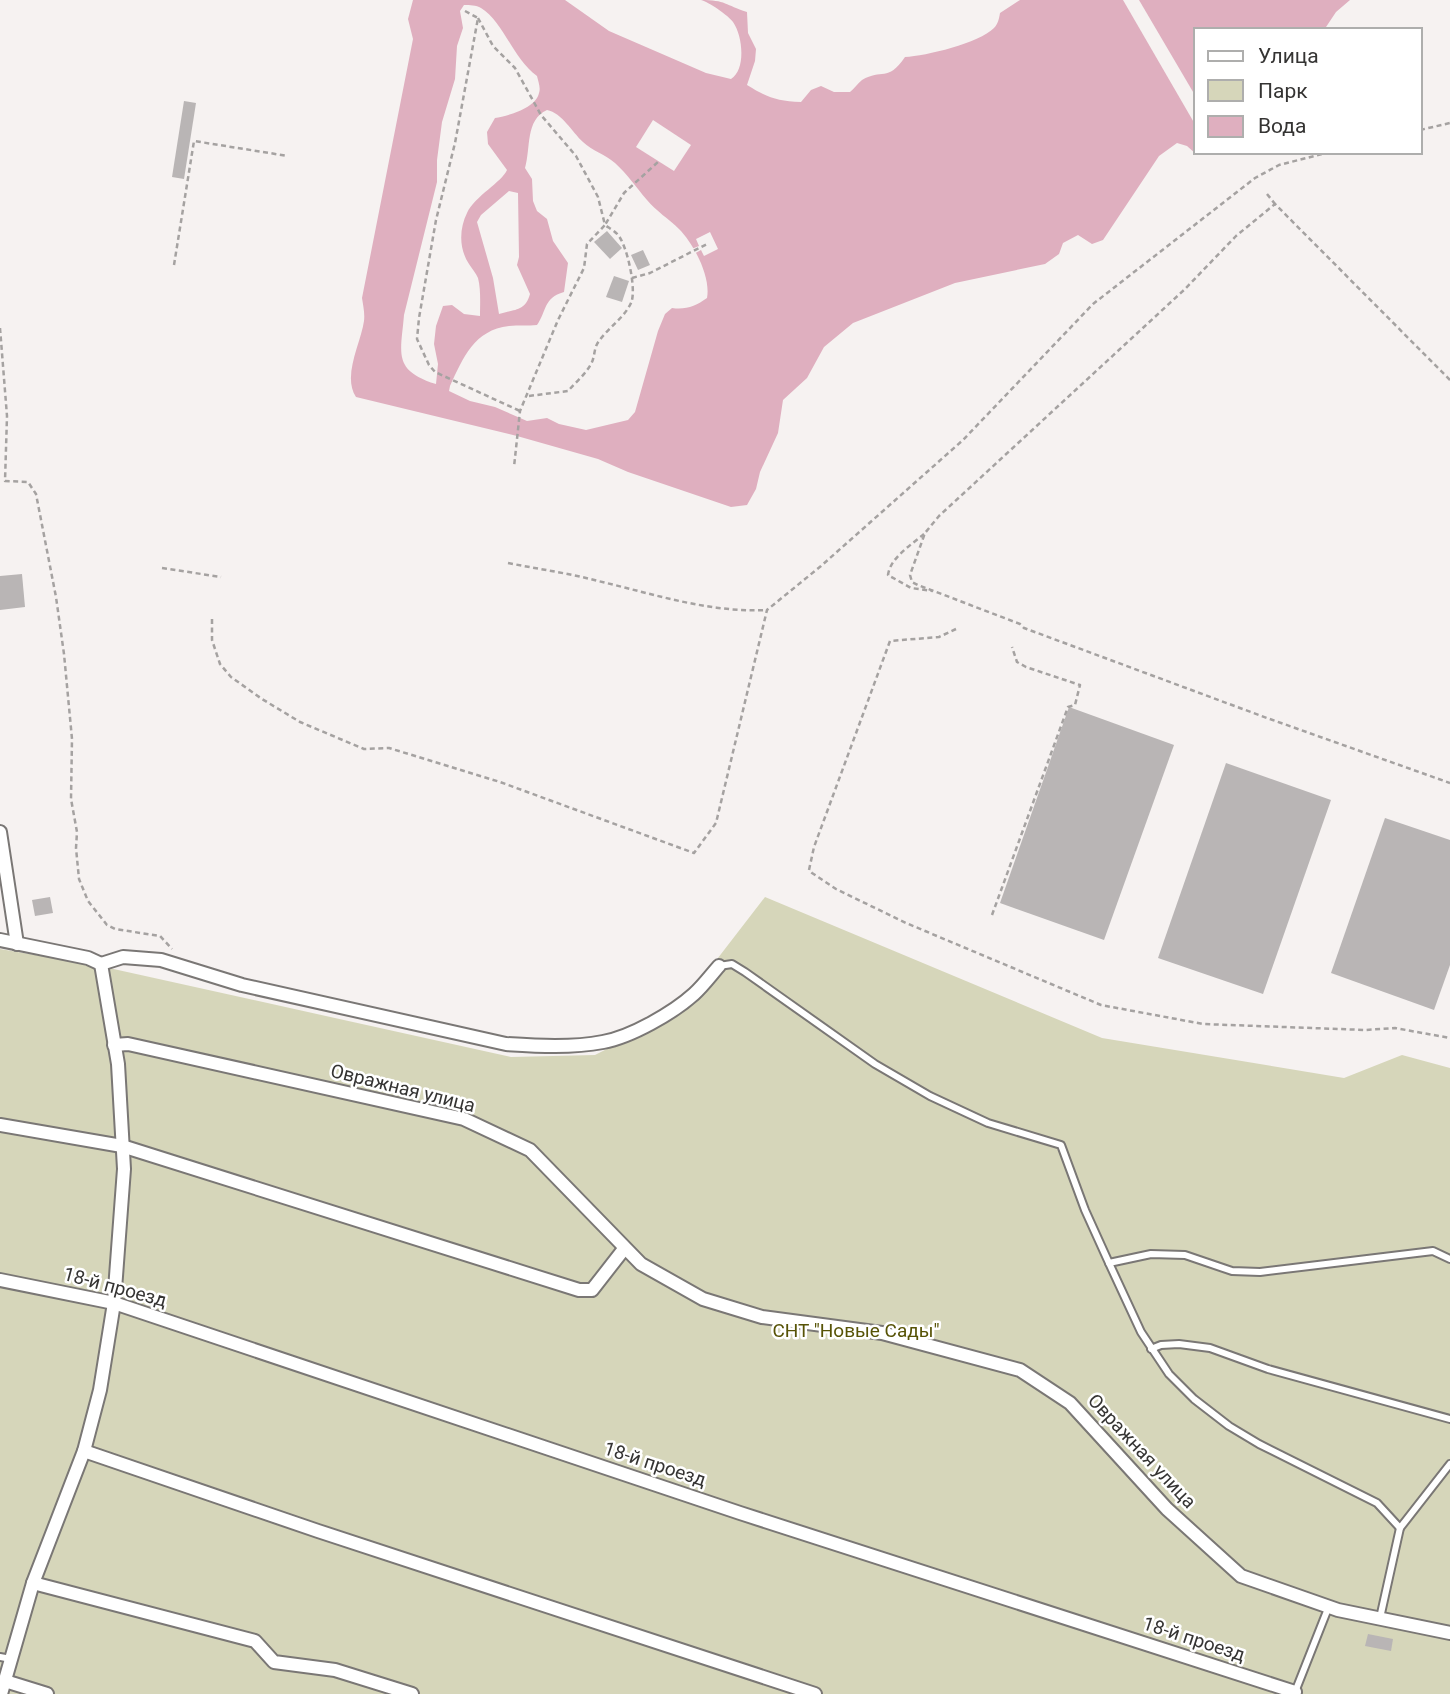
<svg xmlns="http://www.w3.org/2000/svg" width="1450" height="1694" font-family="Roboto,sans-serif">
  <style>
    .green { fill: #d6d6ba }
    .water { fill: #dfafbf; fill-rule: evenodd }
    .pier { fill: #f6f2f1 }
    .building { fill: #b9b5b5 }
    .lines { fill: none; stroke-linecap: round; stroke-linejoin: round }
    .service-casing { stroke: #7a7775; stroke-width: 10 }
    .minor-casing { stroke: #7a7775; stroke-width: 16 }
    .path { stroke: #a5a2a1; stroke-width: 2.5; stroke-dasharray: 5 3.5; stroke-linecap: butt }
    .service { stroke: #fff; stroke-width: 6 }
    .minor { stroke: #fff; stroke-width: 12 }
    .labels { text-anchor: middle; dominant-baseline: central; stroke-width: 5; stroke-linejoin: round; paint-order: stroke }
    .street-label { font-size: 19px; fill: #353433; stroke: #fff }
    .park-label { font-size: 19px; fill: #575306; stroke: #fff }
  </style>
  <rect width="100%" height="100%" fill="#f6f2f1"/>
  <!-- green -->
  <polygon class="green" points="765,897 1102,1038 1344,1078 1402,1055 1450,1068 1450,1694 0,1694 0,949 100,966 511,1057 595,1055 674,1015"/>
  <!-- water -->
  <path class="water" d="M413,0H565L609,31L706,73L731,79C746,70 743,36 733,22C729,16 709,2 701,0C726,0 725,5 747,12L748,33L756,49L755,61L747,85C768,98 777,101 801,102L811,90L821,86L834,92H850C854,89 858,83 862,80C882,68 887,83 905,57C926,56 979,43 994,28C998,24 999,19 1000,13L1020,0H1350L1336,12L1324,30H1196V152H1198L1196,154L1187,146L1177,143L1159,156L1103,240L1092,244L1078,235L1063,243L1059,254L1045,264L955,283L853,323L824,347L807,378L783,400L778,433L760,472L756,489L747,505L731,507L628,472L598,459L517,436L356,397C342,376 361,343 364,321C365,313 363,305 362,298L413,39L408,19ZM464,5C470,5 476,5 481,8C503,21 513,59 537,76C538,81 541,88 539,93C536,108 508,116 495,118L487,132L488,144L507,170C502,182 475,196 467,213C459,229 459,249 469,264C472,269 476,273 478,278C481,289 480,305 480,316L464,314L452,305L443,306L436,326L434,344L438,364L436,384C392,370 401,353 404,315L437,182V160L442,122L455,79L457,46L463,28L460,11ZM547,110C562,113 572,132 583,142C592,151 605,154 615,163C627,174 636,187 647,200C656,211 669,219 679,229C694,244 711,277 707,298C696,306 686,310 672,308L665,314L658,331L635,412L628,420L586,430L559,424L547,418L527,421L495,407L470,401L449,391L450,386C463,358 474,330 509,326C518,325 528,326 537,325C547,311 543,298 564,292L568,263L553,241L547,219L537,211L533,201L532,179L525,168C531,148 525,120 547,110ZM509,191L518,193L519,257L517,265L530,294C525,312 514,309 499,314L493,278L477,222L481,215Z"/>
  <!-- pier -->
  <g class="pier">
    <polygon points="1123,0 1139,0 1196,97 1196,126"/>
    <polygon points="653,120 691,145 674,171 636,147"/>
    <polygon points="710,232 718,249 704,256 701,250 692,255 689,250 699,246 696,239"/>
  </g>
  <!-- building -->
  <g class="building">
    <polygon points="184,101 196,103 184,179 172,177"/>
    <polygon points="607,231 622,248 610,259 594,242"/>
    <polygon points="643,250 650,265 638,270 631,255"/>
    <polygon points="614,276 629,281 622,302 606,297"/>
    <polygon points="22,574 25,607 0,610 0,576"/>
    <polygon points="1069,707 1174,745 1104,940 1000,903"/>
    <polygon points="1226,763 1331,800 1263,994 1158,958"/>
    <polygon points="1385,818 1450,840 1450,965 1434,1010 1331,973"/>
    <polygon points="50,897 53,913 35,916 32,900"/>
    <polygon points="1368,1634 1393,1639 1391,1651 1365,1646"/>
  </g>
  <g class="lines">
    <!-- service casing -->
    <g class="service-casing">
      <g id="service">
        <polyline points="719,966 732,964 745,972 875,1064 930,1096 988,1123 1061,1145 1085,1210 1109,1263 1141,1332 1169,1374 1194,1399 1229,1426 1259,1444 1377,1503 1400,1528"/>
        <polyline points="1109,1263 1151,1254 1185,1255 1232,1271 1260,1272 1433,1251 1450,1259"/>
        <polyline points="1151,1349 1161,1345 1179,1344 1210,1348 1268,1369 1450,1419"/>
        <polyline points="1380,1618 1400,1528 1450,1464"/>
        <polyline points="0,1657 11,1659"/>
        <polyline points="1295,1692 1329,1606"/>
      </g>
    </g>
    <!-- minor casing -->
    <g class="minor-casing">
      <g id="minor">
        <polyline points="0,832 17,944"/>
        <path d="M0,940L88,958L101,964L123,957L161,960L242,985L506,1044C538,1046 572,1048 603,1042C631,1037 673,1013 694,994C703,986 711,975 719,966"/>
        <polyline points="114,1045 128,1044 464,1119 530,1150 641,1264 703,1299 762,1317 882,1333 1020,1370 1070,1403 1167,1509 1241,1576 1338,1610 1450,1633"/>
        <polyline points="0,1125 122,1146 579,1290 592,1290 624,1249"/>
        <polyline points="0,1280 114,1303 740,1513 1295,1692"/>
        <polyline points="84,1451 318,1531 815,1694"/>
        <polyline points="33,1583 255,1641 274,1662 335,1670 412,1694"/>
        <polyline points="5,1681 47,1694"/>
        <polyline points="1,1694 33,1583 84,1451 100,1390 114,1303 124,1169 118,1064 101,964"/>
      </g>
    </g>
    <!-- path -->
    <g class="path">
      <polyline points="465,11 478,18 455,143 436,220 419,318 417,339 429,365 435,372 520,411"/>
      <polyline points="478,18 493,46 515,68 541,115 576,156 598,197 605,225 587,244 584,268 558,320 520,411 514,467"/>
      <polyline points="1420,130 1450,123"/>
      <polyline points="1267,194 1275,204"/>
      <polyline points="174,265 194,141 288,156"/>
      <polyline points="632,278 650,273 707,244"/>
      <polyline points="0,328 7,416 5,481 28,482 36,494 56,597 64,654 72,739 71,799 77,832 76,848 79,879 88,901 107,925 115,929 160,936 172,949"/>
      <polyline points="1450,380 1275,204 1236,236 1184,290 939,516 925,533 910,575 912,582 918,585 1020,624 1024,628 1267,718 1450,783"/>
      <path d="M529,396L568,391C576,382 587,373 592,362C595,355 594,347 599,341C608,328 624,318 631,303C637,290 627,245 618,235C615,231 609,228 605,225L624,193L659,161"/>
      <path d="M924,534C911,545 890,558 888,575L911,588L933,591"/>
      <path d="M508,563C538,569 568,573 598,581C654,594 709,613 767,610"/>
      <polyline points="162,568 221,577"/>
      <polyline points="212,619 212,640 220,664 231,677 262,699 300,722 364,749 389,748 500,782 694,853 716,823 767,610 821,566 963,440 1093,304 1255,178 1279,165 1330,152"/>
      <polyline points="956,629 939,637 890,641 814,847 809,870 812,873 836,889 906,923 1101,1005 1203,1024 1365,1030 1395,1028 1450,1038"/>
      <polyline points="992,915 1068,707 1075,705 1080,685 1026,667 1017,662 1012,647"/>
    </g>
    <!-- service -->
    <use href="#service" class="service"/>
    <!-- minor -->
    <use href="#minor" class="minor"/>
  </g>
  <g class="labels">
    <!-- street labels -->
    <g class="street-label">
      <text transform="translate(403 1088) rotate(14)">Овражная улица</text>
      <text transform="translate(115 1287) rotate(15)">18-й проезд</text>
      <text transform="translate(1142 1451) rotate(47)">Овражная улица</text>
      <text transform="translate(655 1464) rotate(18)">18-й проезд</text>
      <text transform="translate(1194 1639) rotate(18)">18-й проезд</text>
    </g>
    <!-- park labels -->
    <g class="park-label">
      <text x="856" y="1330">СНТ "Новые Сады"</text>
    </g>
  </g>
  <!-- legend -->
  <rect x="1194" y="28" width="228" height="126" fill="#ffffff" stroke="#aeaead" stroke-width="2"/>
  <rect x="1208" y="51" width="35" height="10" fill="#ffffff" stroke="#aeaead" stroke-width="2"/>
  <text x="1258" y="63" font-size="21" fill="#353433">Улица</text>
  <rect x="1208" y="80" width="35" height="21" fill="#d6d6ba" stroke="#aeaead" stroke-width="2"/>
  <text x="1258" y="98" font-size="21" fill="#353433">Парк</text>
  <rect x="1208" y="116" width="35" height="21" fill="#dfafbf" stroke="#aeaead" stroke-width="2"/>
  <text x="1258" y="133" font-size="21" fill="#353433">Вода</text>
</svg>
